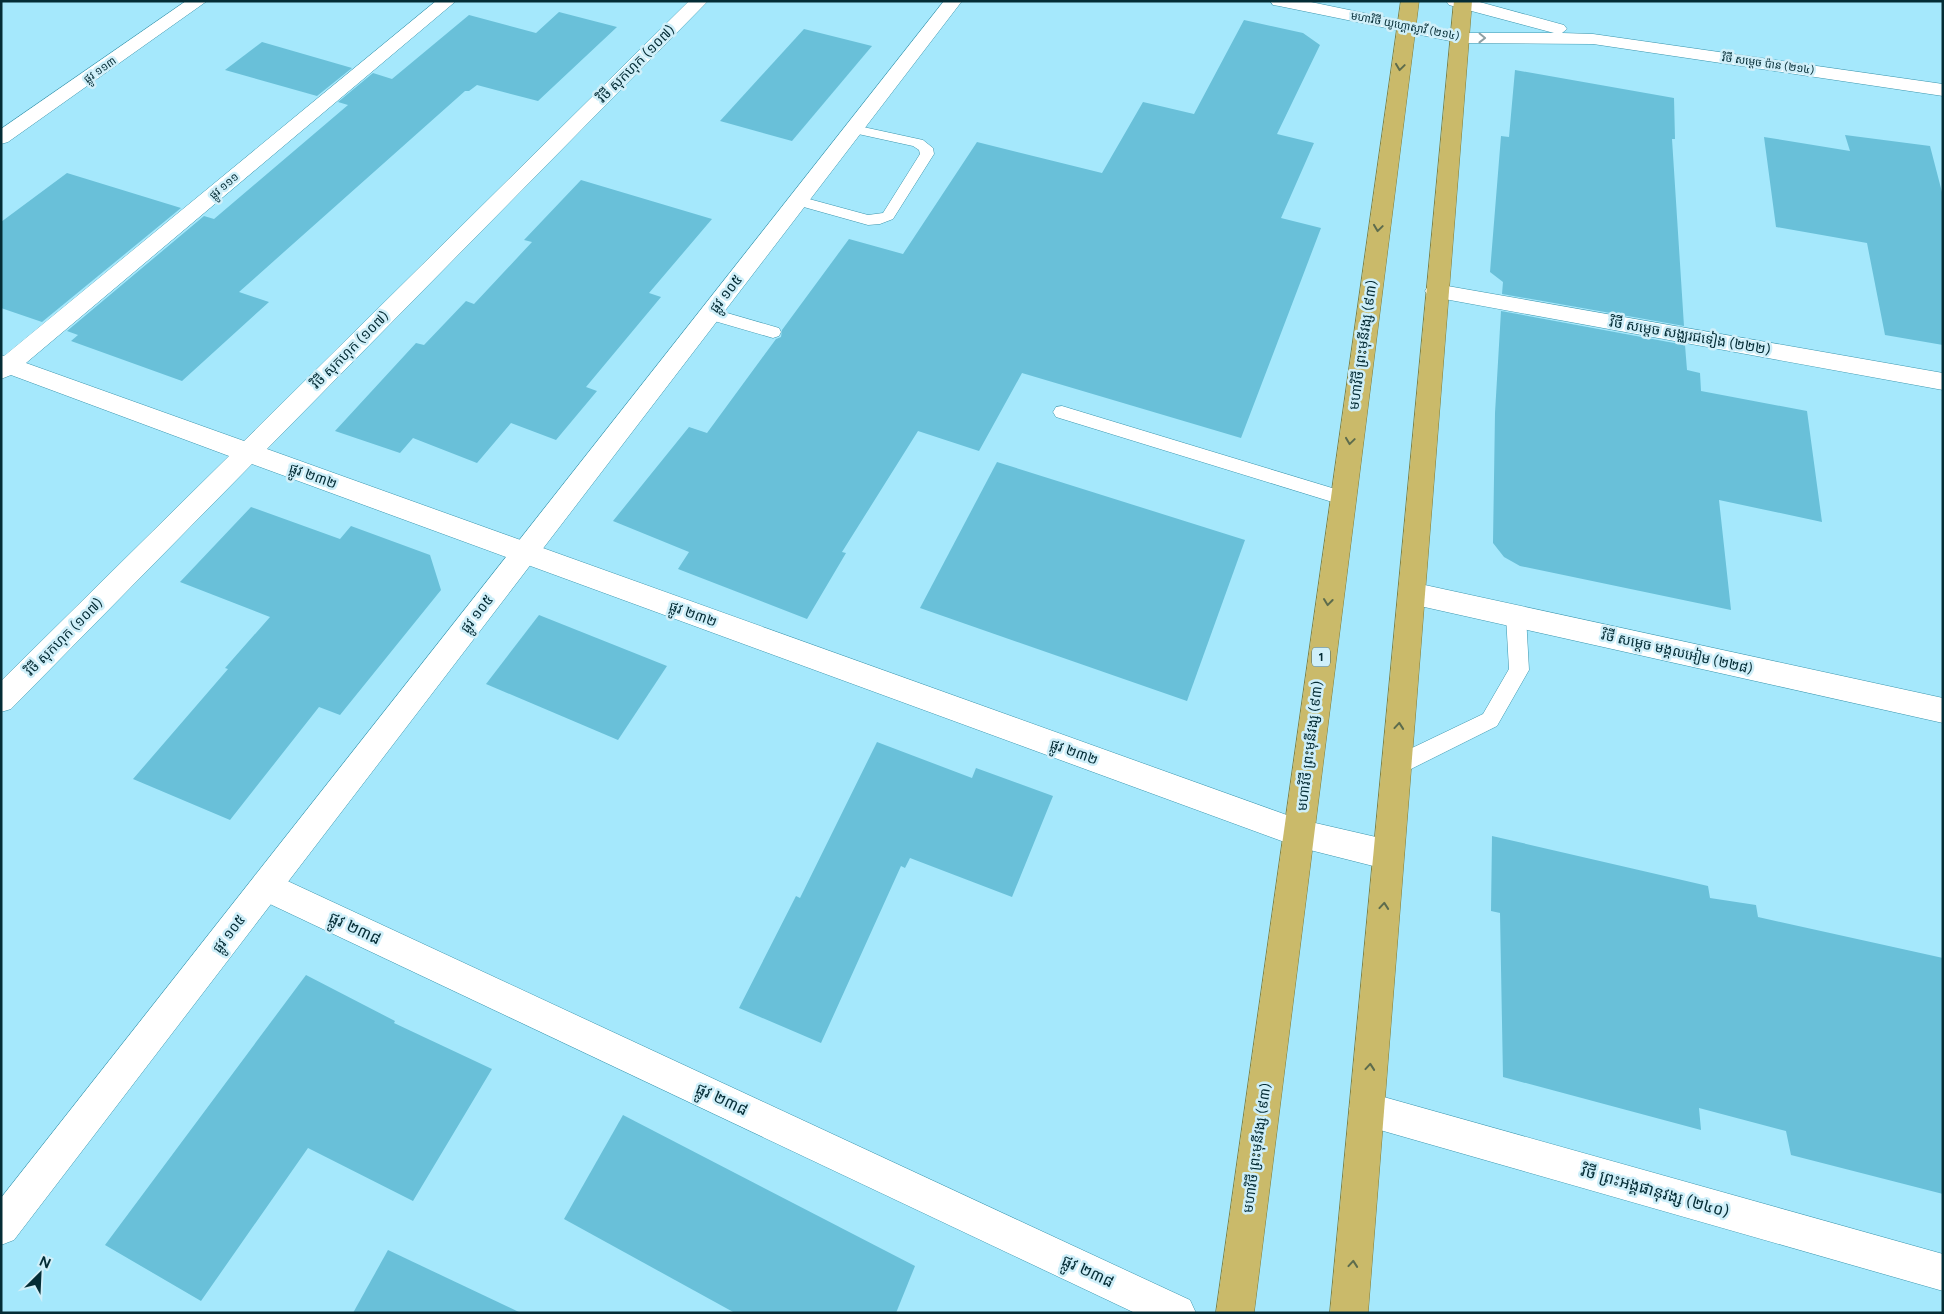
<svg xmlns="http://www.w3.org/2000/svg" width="1944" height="1314" font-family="Figtree,'Noto Sans Khmer',sans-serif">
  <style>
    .building { fill: #69c0d9 }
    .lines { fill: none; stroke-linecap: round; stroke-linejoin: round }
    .service-casing { stroke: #3c96ae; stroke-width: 1 }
    .minor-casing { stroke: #3c96ae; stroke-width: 1 }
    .tertiary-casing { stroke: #3c96ae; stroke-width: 1 }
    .trunk-casing { stroke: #7c7d3f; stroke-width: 1 }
    .service { fill: #fff; fill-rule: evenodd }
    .minor { fill: #fff; fill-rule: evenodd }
    .tertiary { fill: #fff; fill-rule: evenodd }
    .trunk { fill: #caba6a; fill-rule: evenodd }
    .oneway { stroke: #8ea0a4 }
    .oneway2 { stroke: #5d6c4d }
    .labels { text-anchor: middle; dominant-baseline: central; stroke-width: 5; stroke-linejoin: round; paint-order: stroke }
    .far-street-label { font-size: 11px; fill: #042c35; stroke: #cfeff9 }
    .shield { fill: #cfeff9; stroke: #416670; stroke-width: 1 }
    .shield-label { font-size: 12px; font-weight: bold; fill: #042c35 }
    .street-label { font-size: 14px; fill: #042c35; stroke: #cfeff9 }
    .near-street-label { font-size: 16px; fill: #042c35; stroke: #cfeff9 }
  </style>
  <rect width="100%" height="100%" fill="#a5e8fc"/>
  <!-- building -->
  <g class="building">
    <polygon points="559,12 617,27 538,101 477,85 469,91 465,91 239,292 269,302 182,381 71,341 78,335 67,331 204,216 214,219 348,105 338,102 373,73 392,79 469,15 536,33"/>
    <polygon points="1244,20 1303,33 1320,45 1277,134 1314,143 1281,218 1321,228 1241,438 1022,373 979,451 918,431 842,552 846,553 807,619 678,569 689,552 613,521 689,427 707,433 776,339 781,337 782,330 849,239 903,254 977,142 1102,173 1143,102 1194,114"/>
    <polygon points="804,29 872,46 792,141 720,121"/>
    <polygon points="262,42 352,68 317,96 225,70"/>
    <polygon points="1515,70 1674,98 1675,139 1672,139 1684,326 1502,294 1503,282 1490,272 1501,136 1509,137"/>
    <polygon points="1845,135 1930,146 1943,196 1943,345 1885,335 1867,243 1776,227 1764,137 1850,151"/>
    <polygon points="67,173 181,208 42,322 1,308 1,222"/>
    <polygon points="581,180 712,219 649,293 661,297 586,387 597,391 556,440 511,423 477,463 413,438 400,453 335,431 416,343 424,345 466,301 474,304 532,242 524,240"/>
    <polygon points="1501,311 1685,345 1687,370 1700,373 1701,391 1807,411 1822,522 1719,500 1731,610 1520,566 1504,557 1493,543 1495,413"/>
    <polygon points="997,462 1245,540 1187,701 920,608"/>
    <polygon points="251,507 340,539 351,526 430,555 441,590 340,715 319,707 230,820 133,779 228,669 225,668 270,617 180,582"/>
    <polygon points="539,615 667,666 618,740 486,684"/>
    <polygon points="877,742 972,778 976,768 1053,796 1012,897 910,858 905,868 901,866 821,1043 739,1008 796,896 800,898"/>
    <polygon points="1492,836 1708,886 1710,898 1756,905 1758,917 1943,958 1943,1194 1791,1155 1786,1131 1699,1108 1701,1130 1503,1077 1500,913 1491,911"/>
    <polygon points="306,975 395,1021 394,1023 492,1069 413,1201 308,1148 201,1301 105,1245"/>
    <polygon points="623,1115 915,1266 896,1313 735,1313 564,1219"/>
    <polygon points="388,1250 521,1313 353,1313"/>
  </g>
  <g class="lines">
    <!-- service casing -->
    <g class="service-casing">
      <g id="service">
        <polygon points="854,125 923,140 933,148 934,154 893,219 880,224 868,225 793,204 791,201 793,198 798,196 868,215 883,213 920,154 919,150 913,146 849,132 847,129 849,126"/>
        <polygon points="710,308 779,328 781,332 779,336 773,338 704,318 702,314 704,310"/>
        <polygon points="1062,406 1342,491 1348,493 1351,498 1348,503 1342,505 1056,417 1053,412 1056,407"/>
        <polygon points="1516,608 1523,610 1526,616 1529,670 1497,726 1403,773 1396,776 1389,773 1385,766 1389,759 1483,714 1509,669 1506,616 1509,610"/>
      </g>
    </g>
    <!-- minor casing -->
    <g class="minor-casing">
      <g id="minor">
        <polygon points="186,1 207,1 8,142 1,144 1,129"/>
        <polygon points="436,1 456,1 26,363 244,441 689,1 708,1 267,449 1298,819 1389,840 1400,845 1404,855 1400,865 1389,870 1298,847 252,464 11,709 1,712 1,681 229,456 11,375 1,379 1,355 4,356"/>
        <polygon points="1436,284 1943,373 1943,390 1428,296 1425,291 1428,286"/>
        <polygon points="1411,582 1943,698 1943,723 1411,604 1402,601 1398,593 1402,585"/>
        <polygon points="266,871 1190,1300 1196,1313 1135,1313 255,897 251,886 255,875"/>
        <polygon points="1366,1092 1943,1254 1943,1291 1366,1126 1354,1121 1349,1109 1354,1097"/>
      </g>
    </g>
    <!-- tertiary casing -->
    <g class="tertiary-casing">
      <g id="tertiary">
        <polygon points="944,1 962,1 14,1240 1,1245 1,1198"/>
        <polygon points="1270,1 1306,1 1460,33 1554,33 1449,5 1446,1 1476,1 1564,25 1567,29 1562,33 1593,34 1943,84 1943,96 1593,44 1460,43 1279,6 1273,5"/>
      </g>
    </g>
    <!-- trunk casing -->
    <g class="trunk-casing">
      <g id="trunk">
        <polygon points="1401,1 1419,1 1254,1313 1216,1313"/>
        <polygon points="1454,1 1472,1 1368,1313 1330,1313"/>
      </g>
    </g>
    <!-- service -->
    <use href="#service" class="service"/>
    <!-- minor -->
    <use href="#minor" class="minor"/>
    <!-- tertiary -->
    <use href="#tertiary" class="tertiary"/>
    <!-- trunk -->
    <use href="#trunk" class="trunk"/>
  </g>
  <!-- one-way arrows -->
  <defs><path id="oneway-chevron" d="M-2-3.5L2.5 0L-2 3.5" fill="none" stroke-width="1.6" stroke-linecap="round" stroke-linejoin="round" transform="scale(1.25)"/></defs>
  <use class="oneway" href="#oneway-chevron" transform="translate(1482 38) rotate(1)"/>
  <g class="oneway2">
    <use href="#oneway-chevron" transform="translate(1400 67) rotate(98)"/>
    <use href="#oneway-chevron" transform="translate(1378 228) rotate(98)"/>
    <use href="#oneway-chevron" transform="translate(1350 441) rotate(98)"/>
    <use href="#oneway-chevron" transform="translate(1328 602) rotate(97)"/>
    <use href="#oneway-chevron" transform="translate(1399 726) rotate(-85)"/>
    <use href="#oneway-chevron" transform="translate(1384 906) rotate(-85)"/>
    <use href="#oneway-chevron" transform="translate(1370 1067) rotate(-85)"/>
    <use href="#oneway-chevron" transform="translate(1353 1264) rotate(-85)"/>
  </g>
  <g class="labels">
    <!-- far-street labels -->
    <g class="far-street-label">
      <text transform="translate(1405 26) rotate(11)">មហាវិថី យូហ្គោស្លាវី (២១៤)</text>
      <text transform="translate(1768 64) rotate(8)">វិថី សម្តេច ប៉ាន (២១៤)</text>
      <text transform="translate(100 70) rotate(-35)">ផ្លូវ ១១៣</text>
      <text transform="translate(224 186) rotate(-40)">ផ្លូវ ១១១</text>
    </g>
    <!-- shield labels -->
    <rect class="shield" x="1312" y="647.5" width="18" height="19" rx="4"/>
    <g class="shield-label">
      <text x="1321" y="657">1</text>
    </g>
    <!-- street labels -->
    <g class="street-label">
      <text transform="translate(636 64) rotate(-45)">វិថី សុកហុក (១០៧)</text>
      <text transform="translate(726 294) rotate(-52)">ផ្លូវ ១០៥</text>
      <text transform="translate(1690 336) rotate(10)">វិថី សម្តេច សង្ឈរជទៀង (២២២)</text>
      <text transform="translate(1363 345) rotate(-82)">មហាវិថី ព្រះមុនីវង្ស (៩៣)</text>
      <text transform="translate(350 350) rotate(-45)">វិថី សុកហុក (១០៧)</text>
      <text transform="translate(313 476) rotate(20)">ផ្លូវ ២៣២</text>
      <text transform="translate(477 614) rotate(-52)">ផ្លូវ ១០៥</text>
      <text transform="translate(693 614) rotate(20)">ផ្លូវ ២៣២</text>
      <text transform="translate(64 637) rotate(-45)">វិថី សុកហុក (១០៧)</text>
      <text transform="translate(1677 652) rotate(13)">វិថី សម្តេច មង្គលអៀម (២២៨)</text>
      <text transform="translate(1310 746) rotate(-83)">មហាវិថី ព្រះមុនីវង្ស (៩៣)</text>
      <text transform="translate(1074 752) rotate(20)">ផ្លូវ ២៣២</text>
      <text transform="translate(229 934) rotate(-52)">ផ្លូវ ១០៥</text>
      <text transform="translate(1257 1148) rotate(-82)">មហាវិថី ព្រះមុនីវង្ស (៩៣)</text>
    </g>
    <!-- near-street labels -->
    <g class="near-street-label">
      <text transform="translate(355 928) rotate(25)">ផ្លូវ ២៣៨</text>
      <text transform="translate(722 1099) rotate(25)">ផ្លូវ ២៣៨</text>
      <text transform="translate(1655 1191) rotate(16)">វិថី ព្រះអង្គផានុវង្ស (២៤០)</text>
      <text transform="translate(1088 1271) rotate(25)">ផ្លូវ ២៣៨</text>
    </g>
  </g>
  <!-- border -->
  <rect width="1944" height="1314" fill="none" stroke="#042c35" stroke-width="5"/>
  <!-- north arrow -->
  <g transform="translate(40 1274) rotate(24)" stroke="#cfeff9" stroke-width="4" paint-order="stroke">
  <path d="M0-4L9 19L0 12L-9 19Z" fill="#042c35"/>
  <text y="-8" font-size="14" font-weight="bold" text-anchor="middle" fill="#042c35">N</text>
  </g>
</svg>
